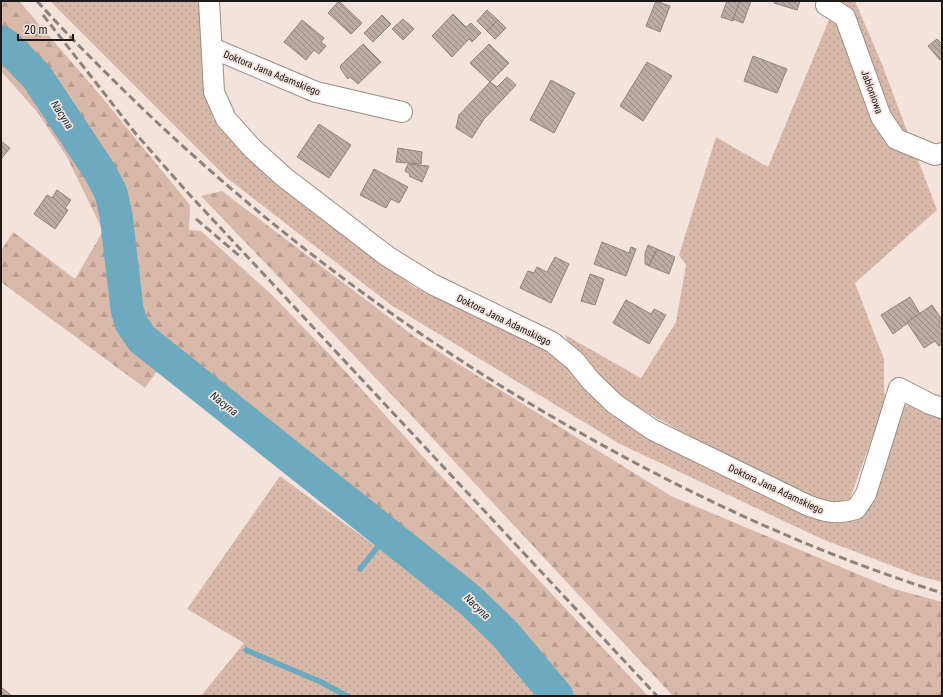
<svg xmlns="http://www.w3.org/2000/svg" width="943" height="697" font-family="'Roboto Condensed',sans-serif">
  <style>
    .grass { fill: url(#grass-dots) }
    .forest { fill: url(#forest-firs) }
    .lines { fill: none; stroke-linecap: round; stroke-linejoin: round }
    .stream { stroke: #6daac0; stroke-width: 5.5 }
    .river { stroke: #6daac0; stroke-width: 33 }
    .building { fill: url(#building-back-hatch); stroke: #91837c }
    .minor-casing { stroke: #9b8d86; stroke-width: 22 }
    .minor { stroke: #fff; stroke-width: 20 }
    .rail { stroke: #8d827d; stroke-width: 3; stroke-dasharray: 8 4; stroke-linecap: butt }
    .labels { text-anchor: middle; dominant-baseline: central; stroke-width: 3.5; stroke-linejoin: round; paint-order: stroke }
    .street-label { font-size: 10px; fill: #1e1916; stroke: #f3e3dc }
    .water-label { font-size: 11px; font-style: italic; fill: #13313c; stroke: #f3e3dc }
  </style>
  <defs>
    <pattern id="grass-dots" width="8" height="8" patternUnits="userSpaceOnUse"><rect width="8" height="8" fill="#d8b8a8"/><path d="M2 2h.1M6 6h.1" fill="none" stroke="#b99e90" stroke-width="1.8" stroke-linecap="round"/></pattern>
    <pattern id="forest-firs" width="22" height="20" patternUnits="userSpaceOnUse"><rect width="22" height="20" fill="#d8b8a8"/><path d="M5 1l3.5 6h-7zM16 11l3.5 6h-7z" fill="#b99e90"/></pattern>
    <pattern id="building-back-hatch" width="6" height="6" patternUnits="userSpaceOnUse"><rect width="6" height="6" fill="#baaba4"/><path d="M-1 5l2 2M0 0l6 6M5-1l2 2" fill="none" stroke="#978a85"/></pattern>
  </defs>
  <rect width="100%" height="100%" fill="#f3e3dc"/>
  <!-- grass -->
  <g class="grass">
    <polygon points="50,1 199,1 203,49 213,119 282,185 414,287 537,342 660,441 829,522 851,521 862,514 904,404 942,418 942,582 919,576 822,539 620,444 391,305 227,178"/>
    <polygon points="837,1 855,1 881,62 937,210 855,283 884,359 884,391 886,400 849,501 827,505 725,455 615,395 572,349 565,335 641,378 676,322 686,265 679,255 716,137 768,167"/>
    <polygon points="280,476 461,609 538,696 201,696 244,643 187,609"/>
  </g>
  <!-- forest -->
  <g class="forest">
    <polygon points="1,1 19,1 100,95 190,205 189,230 201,231 271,294 334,359 427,461 648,696 566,696 513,632 469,589 171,352 139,324 119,190 102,160 43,75 17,47 1,35"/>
    <polygon points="1,50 30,78 43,97 78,149 103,191 110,223 122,323 135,341 163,363 145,388 1,282 1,251 13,232 75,279 103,231 67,157 38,113 1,71"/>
    <polygon points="222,191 415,337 671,496 891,588 942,602 942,696 673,696 411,415 201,196"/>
  </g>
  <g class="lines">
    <!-- stream -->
    <g class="stream">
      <polyline points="360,569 388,534"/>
      <polyline points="246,650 321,682 347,696"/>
    </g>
    <!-- river -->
    <polyline class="river" points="1,42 11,50 37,77 100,172 111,193 116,215 127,309 131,323 142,339 470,600 505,634 557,696"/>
  </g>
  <!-- building -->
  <g class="building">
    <polygon points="339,1 362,23 351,34 328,13"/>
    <polygon points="656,1 670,6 660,32 646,26"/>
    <polygon points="727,1 740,1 733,21 721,17"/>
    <polygon points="740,1 751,1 743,23 733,19"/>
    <polygon points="774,1 800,1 797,10 774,3"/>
    <polygon points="487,10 498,20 487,31 477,21"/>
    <polygon points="453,14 466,27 471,23 481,33 472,42 469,39 452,57 432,36"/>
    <polygon points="382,15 391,24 373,42 364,33"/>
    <polygon points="403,19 414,29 403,40 392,29"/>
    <polygon points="302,20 324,38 321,42 326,46 319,54 314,50 306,60 284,42"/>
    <polygon points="498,20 506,28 495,39 487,31"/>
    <polygon points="937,39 942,44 942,58 940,60 928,46"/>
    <polygon points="363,44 381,62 358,84 350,77 348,79 340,68 341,65"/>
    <polygon points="489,44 509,63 490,82 470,63"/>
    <polygon points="753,56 787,69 777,93 744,81"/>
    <polygon points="647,62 672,76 643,121 620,106"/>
    <polygon points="507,77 516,85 484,119 472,138 456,128 459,115 490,82 497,87"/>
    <polygon points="551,80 575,93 554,133 530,120"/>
    <polygon points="319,124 351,145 329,178 297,157"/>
    <polygon points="1,141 10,148 1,159"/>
    <polygon points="398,148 422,152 421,164 396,162"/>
    <polygon points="408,164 429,166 422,182 409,176 410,174 405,171"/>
    <polygon points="374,169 408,187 399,203 391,199 386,208 360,195"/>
    <polygon points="57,190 71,200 65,208 68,210 55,229 34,214 47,195 52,198"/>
    <polygon points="602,242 629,253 631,247 636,249 626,276 594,264"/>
    <polygon points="648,245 657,249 649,266 645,264 645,253"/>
    <polygon points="657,249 675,257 669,274 649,266"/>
    <polygon points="555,257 569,264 551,303 520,288 528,271 534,273 537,267 547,272"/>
    <polygon points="590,274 604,279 595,305 581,301"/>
    <polygon points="910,297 920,314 893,334 881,315"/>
    <polygon points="626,300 651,314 654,309 666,315 649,344 613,323"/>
    <polygon points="932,305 942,320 942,344 939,346 935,341 924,348 907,322"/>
    <polygon points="1,687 12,696 1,696"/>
  </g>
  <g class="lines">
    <!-- minor casing -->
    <g class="minor-casing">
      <g id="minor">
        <path d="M209,1L214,92L226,119L253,149L284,177L387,256L432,284L552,342L575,361L591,381L615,404L653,430L807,505C826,512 834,515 856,509L866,494L899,388L930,404L942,408"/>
        <polyline points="826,5 845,17 881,117 896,139 935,155 942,153"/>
        <polyline points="212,48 316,92 402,112"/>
      </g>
    </g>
    <!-- minor -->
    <use href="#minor" class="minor"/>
    <!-- rail -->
    <g class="rail">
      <path d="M37,1C71,39 108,75 145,111C286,245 443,359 615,452C720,509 828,557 942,593"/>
      <polyline points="43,15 136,134 188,193 657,696"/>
      <polyline points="196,219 242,258"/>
    </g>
  </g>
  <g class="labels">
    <!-- street labels -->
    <g class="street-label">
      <text transform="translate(272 73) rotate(22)">Doktora Jana Adamskiego</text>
      <text transform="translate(872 92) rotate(70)">Jabłoniowa</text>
      <text transform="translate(504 320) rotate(26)">Doktora Jana Adamskiego</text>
      <text transform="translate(776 489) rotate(25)">Doktora Jana Adamskiego</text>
    </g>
    <!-- water labels -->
    <g class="water-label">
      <text transform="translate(62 115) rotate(57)">Nacyna</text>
      <text transform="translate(224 404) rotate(38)">Nacyna</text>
      <text transform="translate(477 607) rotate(43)">Nacyna</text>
    </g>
  </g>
  <!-- border -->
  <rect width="943" height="697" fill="none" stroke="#1e1916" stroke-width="4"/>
  <!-- scale -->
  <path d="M18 34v6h55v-6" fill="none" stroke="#1e1916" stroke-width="2"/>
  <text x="24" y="34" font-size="12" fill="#1e1916" stroke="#f3e3dc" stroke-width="3" paint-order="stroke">20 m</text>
</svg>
